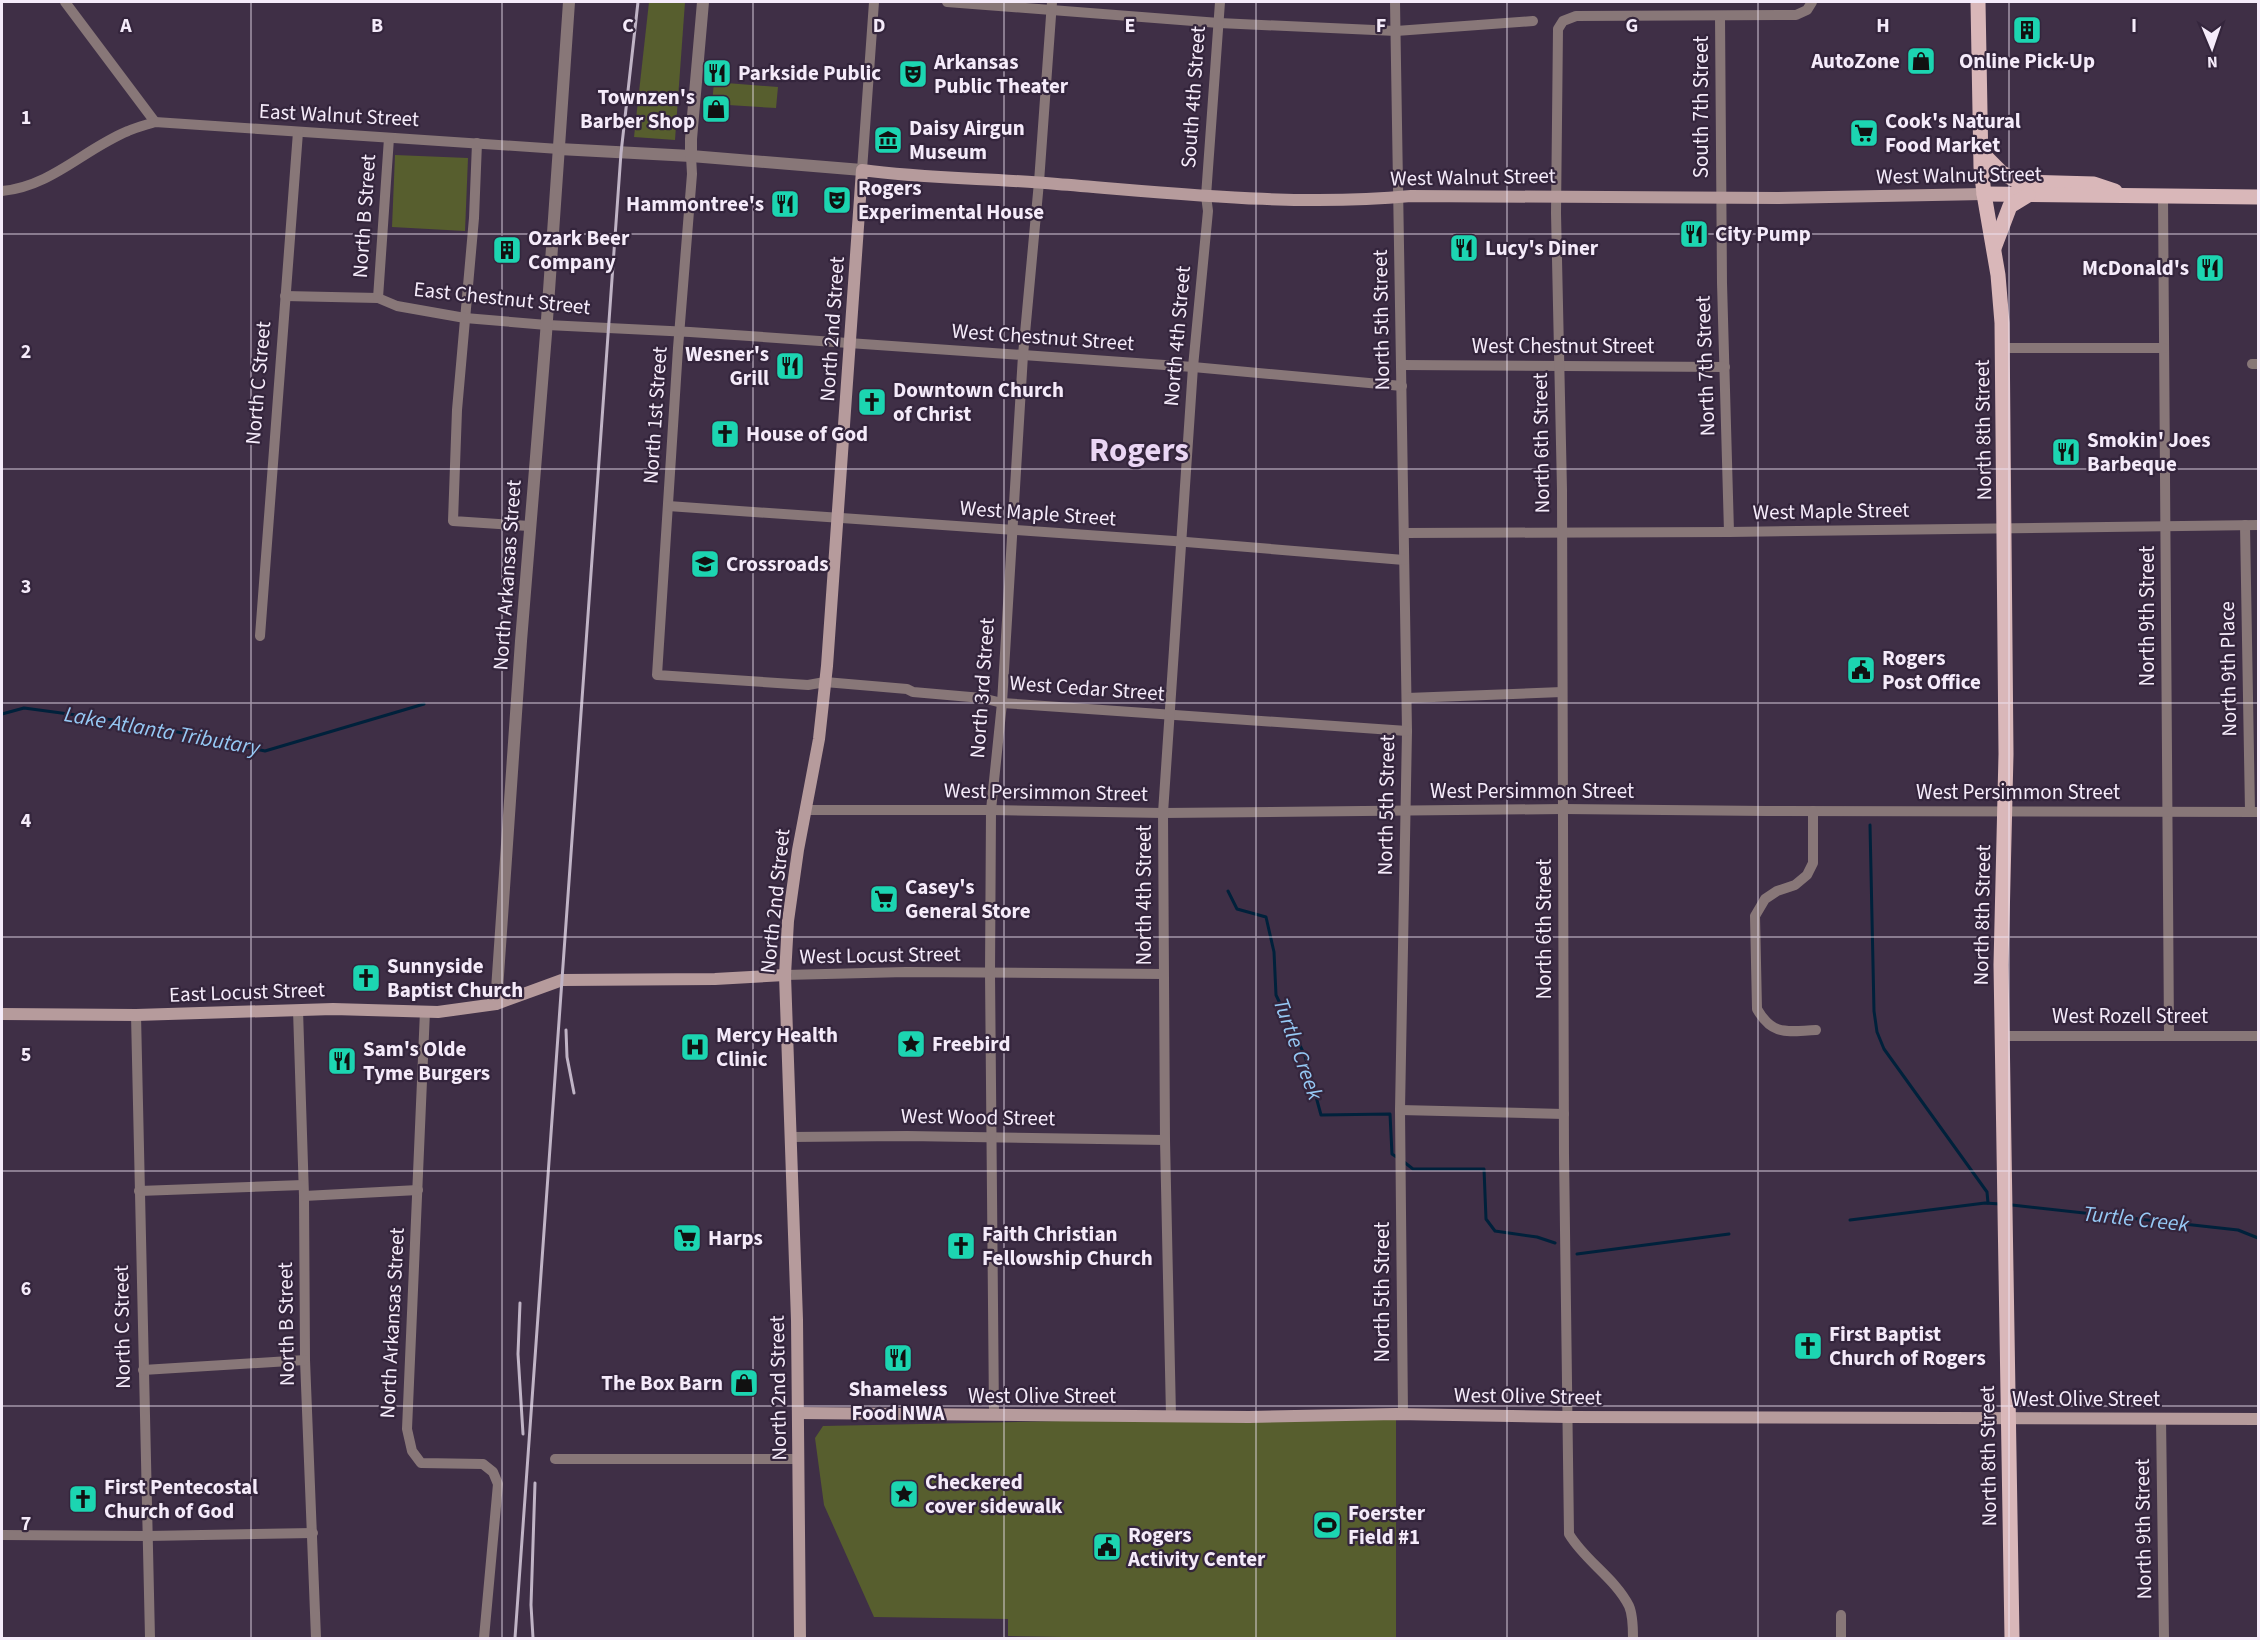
<svg xmlns="http://www.w3.org/2000/svg" width="2260" height="1640" font-family="'Source Sans 3',sans-serif">
  <style>
    .green { fill: #575e2e }
    .lines { fill: none; stroke-linecap: round; stroke-linejoin: round }
    .stream { stroke: #00213b; stroke-width: 3 }
    .minor { stroke: #887778; stroke-width: 10 }
    .tertiary { stroke: #887778; stroke-width: 12 }
    .secondary { stroke: #b69b9c; stroke-width: 12 }
    .primary { stroke: #d9b7b9; stroke-width: 15 }
    .rail { stroke: #c0b4c6; stroke-width: 3 }
    .grid { fill: none; stroke: #f5ebfa; stroke-width: 1.5; stroke-opacity: 0.55 }
    .labels { text-anchor: middle; dominant-baseline: central; stroke-width: 4.5; stroke-linejoin: round; paint-order: stroke }
    .poi-label { font-size: 21px; font-weight: bold; fill: #f5ebfa; stroke: #34253c; text-anchor: start }
    .street-label { font-size: 21px; fill: #f5ebfa; stroke: #34253c }
    .water-label { font-size: 22px; font-style: italic; fill: #96c9f5; stroke: #34253c }
    .town-label { font-size: 33px; font-weight: bold; fill: #ead6f4; stroke: #34253c }
    .grid-label { font-size: 20px; text-anchor: middle; font-weight: bold; fill: #f5ebfa; stroke: #34253c; stroke-width: 4.5; stroke-linejoin: round; paint-order: stroke }
  </style>
  <rect width="100%" height="100%" fill="#3f2f46"/>
  <!-- green -->
  <g class="green">
    <polygon points="649,2 685,2 675,140 634,137"/>
    <polygon points="714,82 778,87 776,108 712,104"/>
    <polygon points="395,155 468,158 465,231 392,227"/>
    <polygon points="1396,1414 1396,1638 1127,1638 1008,1636 1008,1619 874,1617 824,1505 815,1438 823,1426"/>
  </g>
  <g class="lines">
    <!-- stream -->
    <g class="stream">
      <polyline points="2,714 24,708 136,723 265,751 424,704"/>
      <polyline points="1870,825 1874,1011 1877,1032 1884,1049 1987,1192 1988,1203"/>
      <polyline points="1228,891 1237,909 1266,917 1274,952 1276,995 1305,1056 1321,1115 1390,1114 1392,1154 1398,1158"/>
      <polyline points="1404,1162 1413,1169 1484,1169 1486,1219 1495,1231 1537,1237 1555,1243"/>
      <polyline points="2012,1205 2238,1230 2258,1238"/>
      <polyline points="1850,1220 1985,1203 2000,1204"/>
      <polyline points="1577,1254 1729,1234"/>
    </g>
    <!-- minor -->
    <g class="minor">
      <polyline points="65,2 155,122"/>
      <polyline points="947,2 1219,23 1396,31 1533,21"/>
      <polyline points="1395,2 1407,731 1400,1110 1403,1414"/>
      <polyline points="1720,16 1722,283 1729,532"/>
      <polyline points="477,143 474,218 457,410 453,521 529,526"/>
      <polyline points="691,156 692,174 678,348 657,675 808,685 825,682 907,689 913,692 982,698 1002,703 1407,731"/>
      <polyline points="862,170 874,2"/>
      <path d="M2,191C52,186 84,149 128,131C137,127 146,125 155,122L559,149"/>
      <polyline points="2163,196 2169,1035"/>
      <polyline points="285,296 378,298 397,306 465,318 547,325 690,332 1023,355 1193,367 1402,386"/>
      <polyline points="378,298 389,138"/>
      <polyline points="2002,348 2164,348"/>
      <polyline points="2252,364 2258,364"/>
      <polyline points="1402,365 1725,367"/>
      <polyline points="668,506 1174,541 1404,560"/>
      <polyline points="2245,525 2250,812"/>
      <polyline points="1404,533 1729,532 2258,525"/>
      <polyline points="260,636 298,132"/>
      <polyline points="1407,698 1562,692"/>
      <polyline points="806,810 991,810 1163,813 1563,809 1766,811 2258,812"/>
      <path d="M1813,811V863L1807,875L1795,885L1777,891L1765,899L1755,916L1757,1009C1773,1037 1788,1031 1816,1030"/>
      <polyline points="785,975 906,972 1163,974"/>
      <polyline points="298,1010 304,1196 305,1360 316,1638"/>
      <polyline points="425,1011 407,1429 412,1451 421,1463 483,1464 493,1472 498,1484 484,1638"/>
      <polyline points="136,1015 150,1638"/>
      <polyline points="2002,1036 2258,1036"/>
      <polyline points="1400,1110 1564,1114"/>
      <polyline points="790,1137 907,1136 1165,1140"/>
      <polyline points="139,1191 303,1185"/>
      <polyline points="304,1196 418,1190"/>
      <polyline points="143,1370 305,1360"/>
      <polyline points="994,1415 990,973 991,810 1002,703 1023,355 1039,182 1052,2"/>
      <polyline points="1171,1416 1165,1140 1163,813 1193,367 1208,211 1206,196 1220,2"/>
      <polyline points="2161,1418 2164,1638"/>
      <polyline points="555,1459 798,1459"/>
      <polyline points="2,1535 148,1536 313,1533"/>
      <polyline points="1841,1615 1841,1638"/>
      <path d="M1633,1638C1633,1629 1633,1615 1629,1606C1615,1578 1585,1561 1569,1534L1564,1154L1562,490L1556,213L1558,29L1563,21L1576,16L1796,15L1807,10L1812,2"/>
    </g>
    <!-- tertiary -->
    <g class="tertiary">
      <polyline points="559,149 691,156 862,170"/>
      <polyline points="691,156 691,139 703,2"/>
      <polyline points="496,1004 521,641 546,334 569,2"/>
    </g>
    <!-- secondary -->
    <g class="secondary">
      <polyline points="2,1014 136,1015 333,1009 438,1012 496,1004 562,980 715,979 785,975"/>
      <polyline points="798,1413 1249,1417 1396,1414 1568,1417 2258,1419"/>
      <path d="M800,1638L797,1320L785,975L788,921L798,850L819,739L827,666L862,170C926,179 992,178 1057,184C1174,193 1293,207 1411,196L1777,198L1984,194"/>
    </g>
    <!-- primary -->
    <g class="primary">
      <polyline points="1978,2 1981,167 1984,194 1998,275 2002,323 2006,754 2001,965 2012,1638"/>
      <polyline points="1980,151 2002,173 2019,182 2094,184 2115,191"/>
      <polyline points="1984,194 2258,197"/>
      <polyline points="1994,248 2010,206 2028,195"/>
    </g>
    <!-- rail -->
    <g class="rail">
      <polyline points="566,1030 567,1057 574,1093"/>
      <polyline points="520,1303 518,1354 523,1434"/>
      <polyline points="515,1638 621,153 638,2"/>
      <polyline points="533,1638 531,1605 535,1483"/>
    </g>
  </g>
  <!-- grid -->
  <path class="grid" d="M251,2V1638M502,2V1638M753,2V1638M1004,2V1638M1256,2V1638M1507,2V1638M1758,2V1638M2009,2V1638M2,234H2258M2,469H2258M2,703H2258M2,937H2258M2,1171H2258M2,1406H2258"/>
  <!-- icons -->
  <defs>
    <g id="building-square" transform="scale(1.5)"><rect x="-9" y="-9" width="18" height="18" rx="4" fill="#1cd5b1" stroke="#34253c"/><path d="M-4-6H4V6H1V3H-1V6H-4ZM-2.5-4.3h1.7v1.8h-1.7ZM.8-4.3h1.7v1.8H.8ZM-2.5-1h1.7V.8h-1.7ZM.8-1h1.7V.8H.8Z" fill="#111"/></g>
    <g id="shop-square" transform="scale(1.5)"><rect x="-9" y="-9" width="18" height="18" rx="4" fill="#1cd5b1" stroke="#34253c"/><path d="M-5-2.5h2.3a2.7 3.5 0 0 1 5.4 0H5L5.5 6h-11ZM-1.5-2.5h3a1.5 2.3 0 0 0-3 0Z" fill="#111"/></g>
    <g id="restaurant-square" transform="scale(1.5)"><rect x="-9" y="-9" width="18" height="18" rx="4" fill="#1cd5b1" stroke="#34253c"/><path d="M-5-6h1v4h1v-4h1v4h1v-4h1v5L-1.5 .5V6h-2V.5L-5-1ZM5-6V6H3V1.5H1.5Q1.5-4 5-6Z" fill="#111"/></g>
    <g id="theatre-square" transform="scale(1.5)"><rect x="-9" y="-9" width="18" height="18" rx="4" fill="#1cd5b1" stroke="#34253c"/><path d="M-5-5.5Q0-4 5-5.5V0Q5 5 0 6Q-5 5-5 0ZM-3.3-2.5H-1v1.5H-3.3ZM1-2.5H3.3v1.5H1ZM-2.8 1Q0 5.5 2.8 1Z" fill="#111"/></g>
    <g id="supermarket-square" transform="scale(1.5)"><rect x="-9" y="-9" width="18" height="18" rx="4" fill="#1cd5b1" stroke="#34253c"/><path d="M-6-5.5h2.5l.6 2H6L4.5 2H-2.5L-4.4-4H-6ZM-1.5 3.2a1.3 1.3 0 1 0 .1 0ZM3 3.2a1.3 1.3 0 1 0 .1 0Z" fill="#111"/></g>
    <g id="museum-square" transform="scale(1.5)"><rect x="-9" y="-9" width="18" height="18" rx="4" fill="#1cd5b1" stroke="#34253c"/><path d="M0-6L6-3V-2H-6V-3ZM-5-1h2V3h-2ZM-1-1h2V3h-2ZM3-1h2V3H3ZM-6 4H6V6H-6Z" fill="#111"/></g>
    <g id="church-square" transform="scale(1.5)"><rect x="-9" y="-9" width="18" height="18" rx="4" fill="#1cd5b1" stroke="#34253c"/><path d="M-1.2-6h2.4v3.5h3.3v2.4h-3.3V6h-2.4V-.1h-3.3v-2.4h3.3Z" fill="#111"/></g>
    <g id="school-square" transform="scale(1.5)"><rect x="-9" y="-9" width="18" height="18" rx="4" fill="#1cd5b1" stroke="#34253c"/><path d="M0-5L7-2L0 1L-7-2ZM-4 1L0 2.5L4 1V4Q0 6-4 4Z" fill="#111"/></g>
    <g id="civic-square" transform="scale(1.5)"><rect x="-9" y="-9" width="18" height="18" rx="4" fill="#1cd5b1" stroke="#34253c"/><path d="M-.6-6.5H3V-4.5H.6V-3L4-1V1h2V6H-6V1h2V-1L-.6-3ZM-1.2 2.5V6h2.4V2.5Z" fill="#111"/></g>
    <g id="sight-square" transform="scale(1.5)"><rect x="-9" y="-9" width="18" height="18" rx="4" fill="#1cd5b1" stroke="#34253c"/><path d="M0-6L1.8-2.2L6-1.7L2.9 1.2L3.7 5.4L0 3.3L-3.7 5.4L-2.9 1.2L-6-1.7L-1.8-2.2Z" fill="#111"/></g>
    <g id="hospital-square" transform="scale(1.5)"><rect x="-9" y="-9" width="18" height="18" rx="4" fill="#1cd5b1" stroke="#34253c"/><path d="M-5-5h3v3.5h4V-5h3V5h-3V1.5h-4V5h-3Z" fill="#111"/></g>
    <g id="stadium-square" transform="scale(1.5)"><rect x="-9" y="-9" width="18" height="18" rx="4" fill="#1cd5b1" stroke="#34253c"/><path d="M0-5a6.5 5 0 1 0 0 10a6.5 5 0 1 0 0-10ZM-3.5-1.8h7v3.6h-7Z" fill="#111"/></g>
  </defs>
  <g fill-rule="evenodd">
    <use href="#building-square" x="2027" y="30"/>
    <use href="#shop-square" x="1921" y="61"/>
    <use href="#restaurant-square" x="717" y="73"/>
    <use href="#theatre-square" x="913" y="74"/>
    <use href="#shop-square" x="716" y="109"/>
    <use href="#supermarket-square" x="1864" y="133"/>
    <use href="#museum-square" x="888" y="140"/>
    <use href="#theatre-square" x="837" y="200"/>
    <use href="#restaurant-square" x="785" y="204"/>
    <use href="#restaurant-square" x="1694" y="234"/>
    <use href="#restaurant-square" x="1464" y="248"/>
    <use href="#building-square" x="507" y="250"/>
    <use href="#restaurant-square" x="2210" y="268"/>
    <use href="#restaurant-square" x="790" y="366"/>
    <use href="#church-square" x="872" y="402"/>
    <use href="#church-square" x="725" y="434"/>
    <use href="#restaurant-square" x="2066" y="452"/>
    <use href="#school-square" x="705" y="564"/>
    <use href="#civic-square" x="1861" y="670"/>
    <use href="#supermarket-square" x="884" y="899"/>
    <use href="#church-square" x="366" y="978"/>
    <use href="#sight-square" x="911" y="1044"/>
    <use href="#hospital-square" x="695" y="1047"/>
    <use href="#restaurant-square" x="342" y="1061"/>
    <use href="#supermarket-square" x="687" y="1238"/>
    <use href="#church-square" x="961" y="1246"/>
    <use href="#church-square" x="1808" y="1346"/>
    <use href="#restaurant-square" x="898" y="1358"/>
    <use href="#shop-square" x="744" y="1383"/>
    <use href="#sight-square" x="904" y="1494"/>
    <use href="#church-square" x="83" y="1499"/>
    <use href="#stadium-square" x="1327" y="1525"/>
    <use href="#civic-square" x="1107" y="1547"/>
  </g>
  <g class="labels">
    <!-- poi labels -->
    <g class="poi-label">
      <text x="1900" y="61" text-anchor="end">AutoZone</text>
      <text x="2027" y="61" text-anchor="middle">Online Pick-Up</text>
      <text x="934" y="62">Arkansas<tspan x="934" dy="24">Public Theater</tspan></text>
      <text x="738" y="73">Parkside Public</text>
      <text x="695" y="97" text-anchor="end">Townzen's<tspan x="695" dy="24">Barber Shop</tspan></text>
      <text x="1885" y="121">Cook's Natural<tspan x="1885" dy="24">Food Market</tspan></text>
      <text x="909" y="128">Daisy Airgun<tspan x="909" dy="24">Museum</tspan></text>
      <text x="858" y="188">Rogers<tspan x="858" dy="24">Experimental House</tspan></text>
      <text x="764" y="204" text-anchor="end">Hammontree's</text>
      <text x="1715" y="234">City Pump</text>
      <text x="528" y="238">Ozark Beer<tspan x="528" dy="24">Company</tspan></text>
      <text x="1485" y="248">Lucy's Diner</text>
      <text x="2189" y="268" text-anchor="end">McDonald's</text>
      <text x="769" y="354" text-anchor="end">Wesner's<tspan x="769" dy="24">Grill</tspan></text>
      <text x="893" y="390">Downtown Church<tspan x="893" dy="24">of Christ</tspan></text>
      <text x="746" y="434">House of God</text>
      <text x="2087" y="440">Smokin' Joes<tspan x="2087" dy="24">Barbeque</tspan></text>
      <text x="726" y="564">Crossroads</text>
      <text x="1882" y="658">Rogers<tspan x="1882" dy="24">Post Office</tspan></text>
      <text x="905" y="887">Casey's<tspan x="905" dy="24">General Store</tspan></text>
      <text x="387" y="966">Sunnyside<tspan x="387" dy="24">Baptist Church</tspan></text>
      <text x="716" y="1035">Mercy Health<tspan x="716" dy="24">Clinic</tspan></text>
      <text x="932" y="1044">Freebird</text>
      <text x="363" y="1049">Sam's Olde<tspan x="363" dy="24">Tyme Burgers</tspan></text>
      <text x="982" y="1234">Faith Christian<tspan x="982" dy="24">Fellowship Church</tspan></text>
      <text x="708" y="1238">Harps</text>
      <text x="1829" y="1334">First Baptist<tspan x="1829" dy="24">Church of Rogers</tspan></text>
      <text x="723" y="1383" text-anchor="end">The Box Barn</text>
      <text x="898" y="1389" text-anchor="middle">Shameless<tspan x="898" dy="24">Food NWA</tspan></text>
      <text x="925" y="1482">Checkered<tspan x="925" dy="24">cover sidewalk</tspan></text>
      <text x="104" y="1487">First Pentecostal<tspan x="104" dy="24">Church of God</tspan></text>
      <text x="1348" y="1513">Foerster<tspan x="1348" dy="24">Field #1</tspan></text>
      <text x="1128" y="1535">Rogers<tspan x="1128" dy="24">Activity Center</tspan></text>
    </g>
    <!-- street labels -->
    <g class="street-label">
      <text transform="translate(1193 97) rotate(-86)">South 4th Street</text>
      <text transform="translate(1701 107) rotate(-90)">South 7th Street</text>
      <text transform="translate(339 115) rotate(3)">East Walnut Street</text>
      <text transform="translate(1959 175) rotate(-1)">West Walnut Street</text>
      <text transform="translate(1473 177) rotate(-1)">West Walnut Street</text>
      <text transform="translate(364 216) rotate(-86)">North B Street</text>
      <text transform="translate(502 298) rotate(6)">East Chestnut Street</text>
      <text transform="translate(1381 320) rotate(-91)">North 5th Street</text>
      <text transform="translate(832 329) rotate(-86)">North 2nd Street</text>
      <text transform="translate(1177 336) rotate(-85)">North 4th Street</text>
      <text transform="translate(1043 337) rotate(4)">West Chestnut Street</text>
      <text x="1563" y="346">West Chestnut Street</text>
      <text transform="translate(1705 366) rotate(-92)">North 7th Street</text>
      <text transform="translate(258 383) rotate(-85)">North C Street</text>
      <text transform="translate(655 415) rotate(-86)">North 1st Street</text>
      <text transform="translate(1983 430) rotate(-91)">North 8th Street</text>
      <text transform="translate(1541 443) rotate(-91)">North 6th Street</text>
      <text transform="translate(1831 511) rotate(-1)">West Maple Street</text>
      <text transform="translate(1038 513) rotate(4)">West Maple Street</text>
      <text transform="translate(507 575) rotate(-86)">North Arkansas Street</text>
      <text transform="translate(2147 616) rotate(-90)">North 9th Street</text>
      <text transform="translate(2228 669) rotate(-91)">North 9th Place</text>
      <text transform="translate(982 688) rotate(-86)">North 3rd Street</text>
      <text transform="translate(1087 688) rotate(4)">West Cedar Street</text>
      <text x="1532" y="791">West Persimmon Street</text>
      <text transform="translate(1046 792) rotate(1)">West Persimmon Street</text>
      <text x="2018" y="792">West Persimmon Street</text>
      <text transform="translate(1386 805) rotate(-89)">North 5th Street</text>
      <text transform="translate(1144 895) rotate(-90)">North 4th Street</text>
      <text transform="translate(775 901) rotate(-84)">North 2nd Street</text>
      <text transform="translate(1982 915) rotate(-89)">North 8th Street</text>
      <text transform="translate(1544 929) rotate(-90)">North 6th Street</text>
      <text transform="translate(880 955) rotate(-1)">West Locust Street</text>
      <text transform="translate(247 992) rotate(-2)">East Locust Street</text>
      <text x="2130" y="1016">West Rozell Street</text>
      <text transform="translate(978 1117) rotate(1)">West Wood Street</text>
      <text transform="translate(1382 1292) rotate(-90)">North 5th Street</text>
      <text transform="translate(392 1323) rotate(-87)">North Arkansas Street</text>
      <text transform="translate(286 1324) rotate(-91)">North B Street</text>
      <text transform="translate(122 1327) rotate(-91)">North C Street</text>
      <text transform="translate(778 1388) rotate(-91)">North 2nd Street</text>
      <text x="1042" y="1396">West Olive Street</text>
      <text transform="translate(1528 1396) rotate(1)">West Olive Street</text>
      <text x="2086" y="1399">West Olive Street</text>
      <text transform="translate(1988 1456) rotate(-91)">North 8th Street</text>
      <text transform="translate(2143 1529) rotate(-91)">North 9th Street</text>
    </g>
    <!-- water labels -->
    <g class="water-label">
      <text transform="translate(162 731) rotate(10)">Lake Atlanta Tributary</text>
      <text transform="translate(1298 1049) rotate(70)">Turtle Creek</text>
      <text transform="translate(2136 1219) rotate(6)">Turtle Creek</text>
    </g>
    <!-- town labels -->
    <g class="town-label">
      <text x="1139" y="450">Rogers</text>
    </g>
  </g>
  <g class="grid-label">
    <text x="126" y="32">A</text>
    <text x="377" y="32">B</text>
    <text x="628" y="32">C</text>
    <text x="879" y="32">D</text>
    <text x="1130" y="32">E</text>
    <text x="1381" y="32">F</text>
    <text x="1632" y="32">G</text>
    <text x="1883" y="32">H</text>
    <text x="2134" y="32">I</text>
    <text x="26" y="124">1</text>
    <text x="26" y="358">2</text>
    <text x="26" y="593">3</text>
    <text x="26" y="827">4</text>
    <text x="26" y="1061">5</text>
    <text x="26" y="1295">6</text>
    <text x="26" y="1530">7</text>
  </g>
  <!-- border -->
  <rect width="2260" height="1640" fill="none" stroke="#f5ebfa" stroke-width="6"/>
  <!-- north arrow -->
  <g transform="translate(2212 48) rotate(178)" stroke="#34253c" stroke-width="4.5" paint-order="stroke">
  <path d="M0-4.5L10 22L0 15L-10 22Z" fill="#f5ebfa"/>
  <text y="-9" font-size="16" font-weight="bold" text-anchor="middle" fill="#f5ebfa">N</text>
  </g>
</svg>
